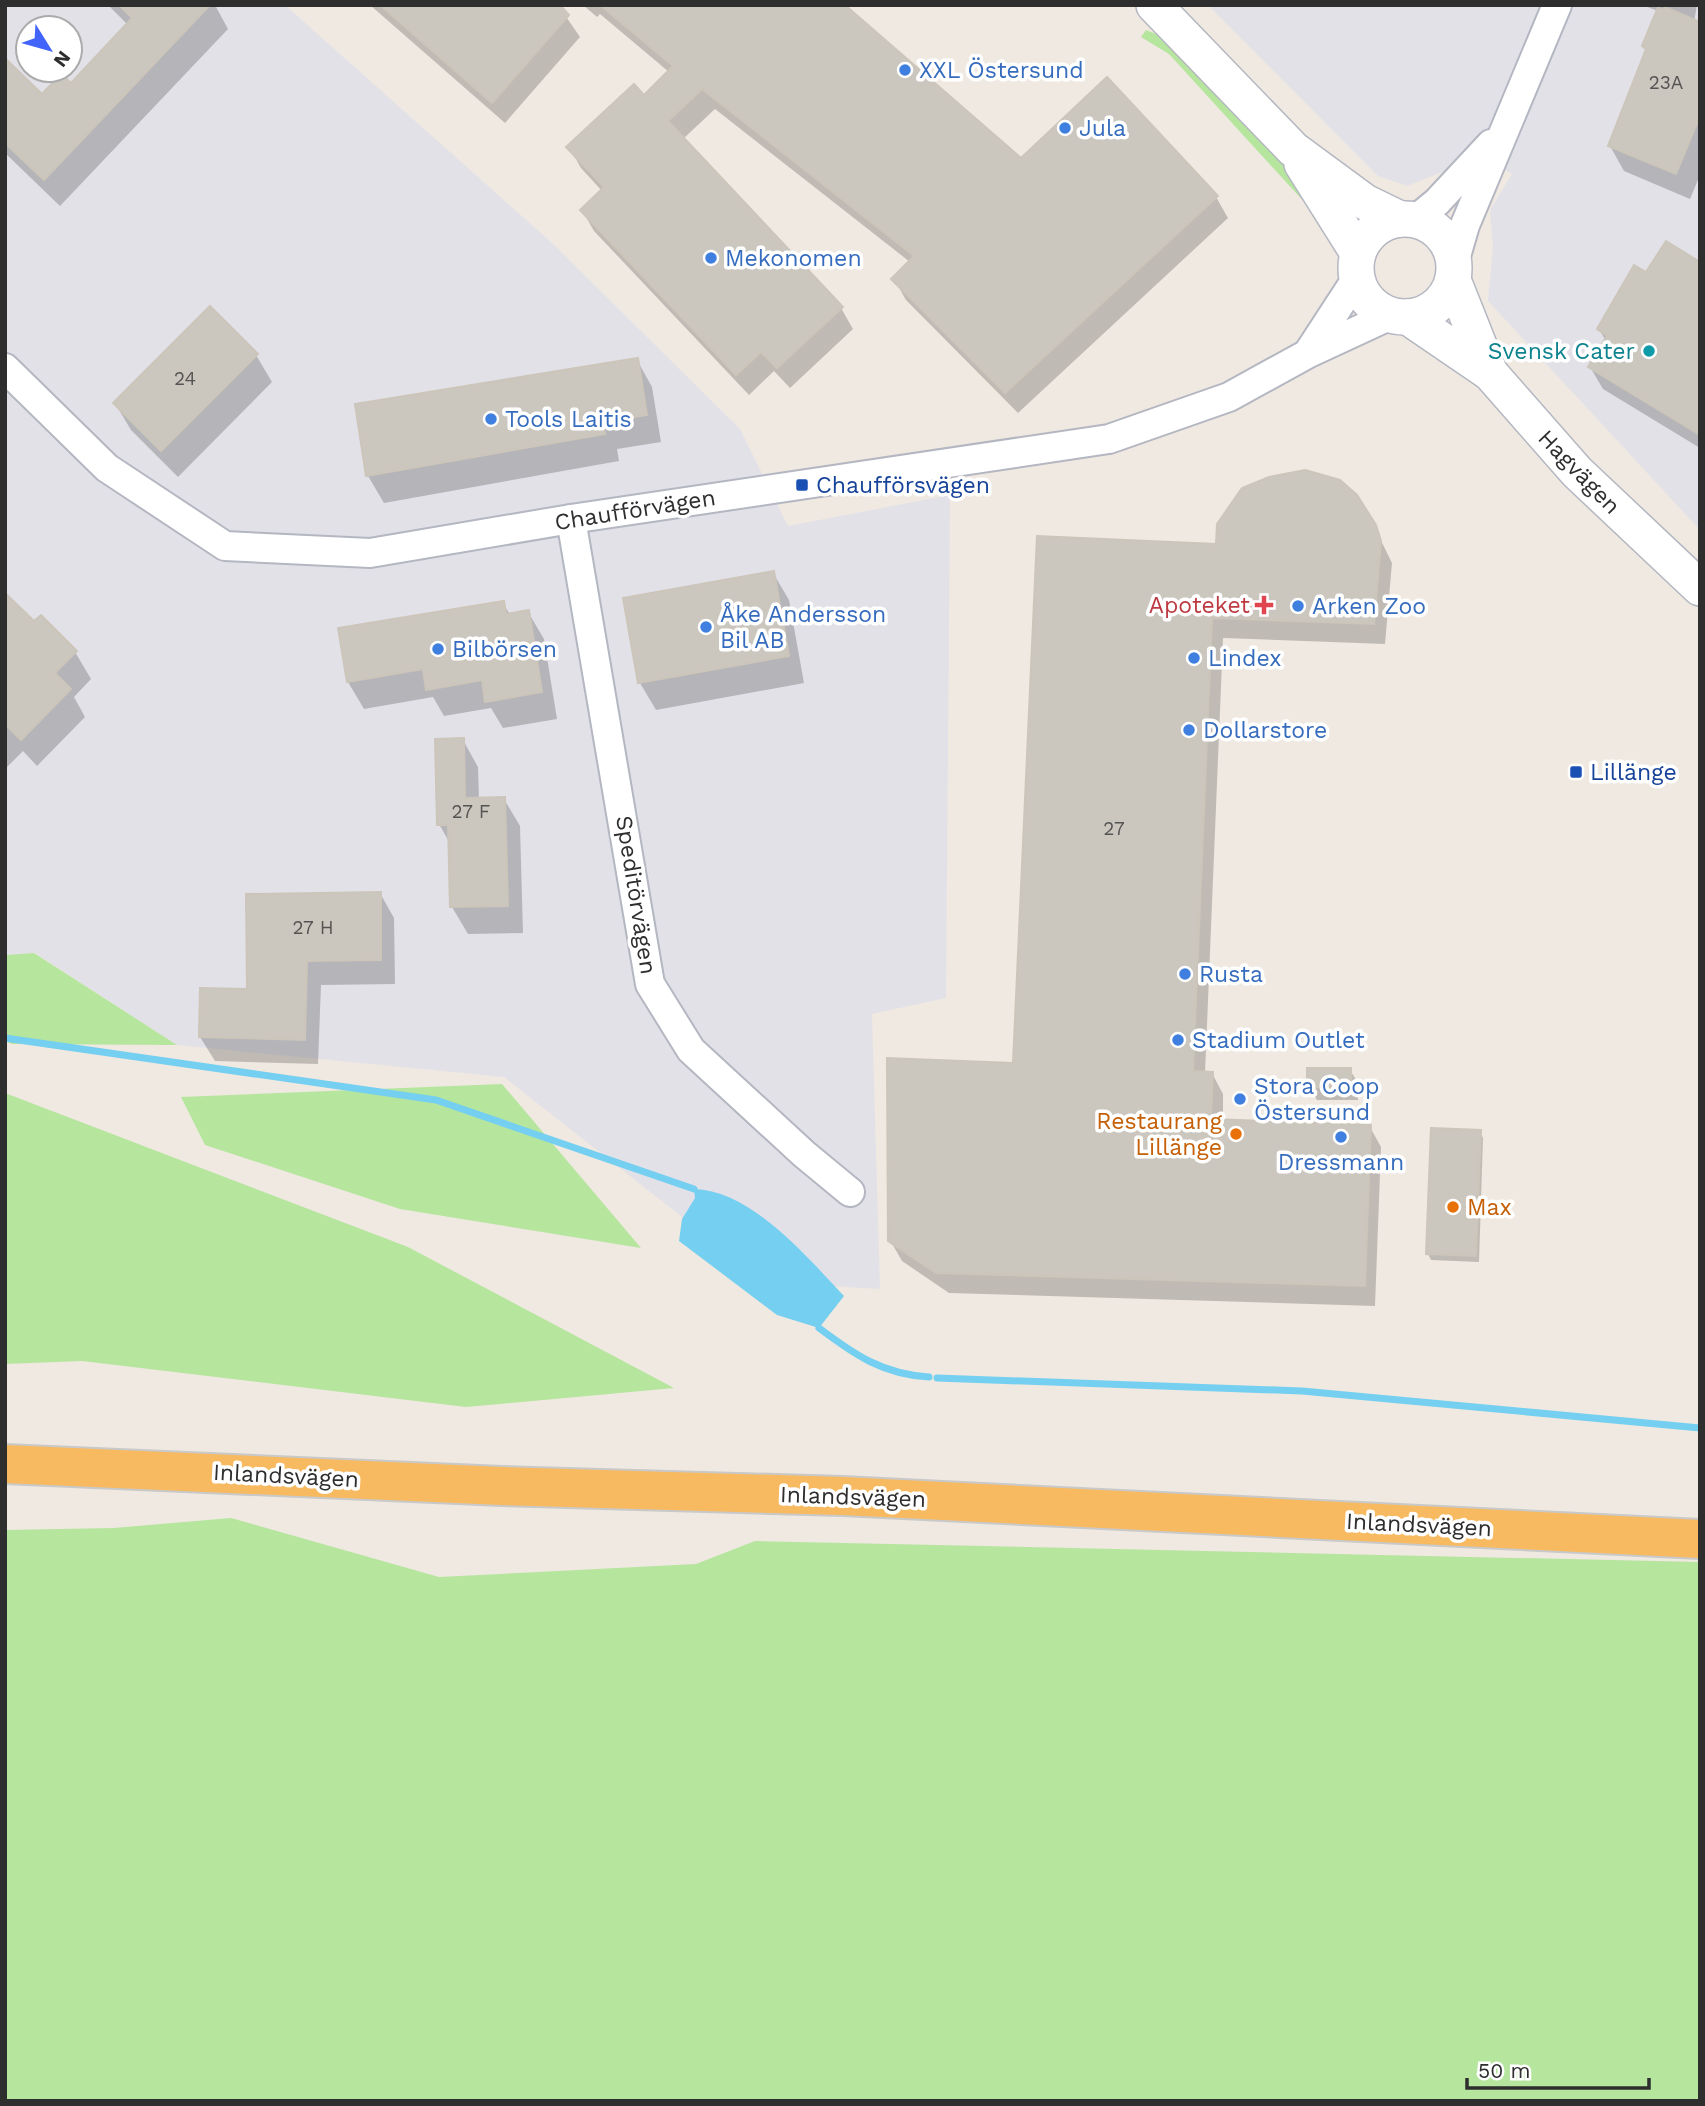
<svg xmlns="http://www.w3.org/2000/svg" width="1705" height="2106" font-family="'Work Sans',sans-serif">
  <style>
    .industrial { fill: #e3e1e8; fill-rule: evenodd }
    .green { fill: #b6e59e }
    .water { fill: #75cff0 }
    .shadow { fill: #0003 }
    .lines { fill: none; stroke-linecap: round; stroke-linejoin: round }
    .stream { stroke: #75cff0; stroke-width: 7 }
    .building { fill: #cbc7bf; stroke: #cbc5ba; stroke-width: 2 }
    .minor-casing { stroke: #b4b7c1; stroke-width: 32 }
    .tertiary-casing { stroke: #b4b7c1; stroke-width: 38 }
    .trunk-casing { stroke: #c9c9c9; stroke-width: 42 }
    .minor { stroke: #fff; stroke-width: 28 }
    .tertiary { stroke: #fff; stroke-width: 35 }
    .trunk { stroke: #f8ba60; stroke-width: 38 }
    .shop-dot { fill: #3f7fe0; stroke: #fff; stroke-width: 2.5 }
    .culture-dot { fill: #0f9aa8; stroke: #fff; stroke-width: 2.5 }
    .transit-dot { fill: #1a4fb4; stroke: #fff; stroke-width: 2.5 }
    .health-dot { fill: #e0444e; stroke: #fff; stroke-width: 2.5 }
    .food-dot { fill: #e8710a; stroke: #fff; stroke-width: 2.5 }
    .labels { text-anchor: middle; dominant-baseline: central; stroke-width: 7; stroke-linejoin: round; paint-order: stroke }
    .number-label { font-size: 19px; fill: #555452 }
    .shop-label { font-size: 23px; fill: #366cbe; stroke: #fff; text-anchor: start }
    .culture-label { font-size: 23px; fill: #0d838f; stroke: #fff; text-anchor: end }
    .street-label { font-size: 23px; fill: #2e2e2e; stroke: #fff }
    .transit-label { font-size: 23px; fill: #164399; stroke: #fff; text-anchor: start }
    .health-label { font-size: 23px; fill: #be3a42; stroke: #fff; text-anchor: end }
    .food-label { font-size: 23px; fill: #c56008; stroke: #fff; text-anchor: end }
  </style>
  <rect width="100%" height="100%" fill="#efe9e1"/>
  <!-- industrial -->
  <g class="industrial">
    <path d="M5,5H285L552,243L740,429L788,526L950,495L946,998L872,1014L880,1289L765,1282L504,1077L177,1045L35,953L5,955ZM28,28H70V70H28Z"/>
    <polygon points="1208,5 1700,5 1700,530 1488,301 1493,246 1490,210 1512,174 1478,153 1455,167 1407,186 1378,176"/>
  </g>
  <!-- green -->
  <g class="green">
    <polygon points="1146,30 1166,38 1292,169 1318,217 1169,54 1141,37"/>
    <polygon points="34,953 177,1045 12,1044 5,1041 5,955"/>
    <polygon points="502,1084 641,1248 400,1209 205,1145 181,1097"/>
    <polygon points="5,1093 408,1247 674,1388 466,1407 82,1361 5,1364"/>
    <polygon points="231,1518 439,1577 696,1564 755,1541 1700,1562 1700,2101 5,2101 5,1530 114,1528"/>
  </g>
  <!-- water -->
  <path class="water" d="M694,1189C751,1190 807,1257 844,1296L819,1328L777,1315L679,1241L682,1219L695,1198Z"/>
  <!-- shadow -->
  <g class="shadow">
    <polygon points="108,5 215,5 228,29 60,206 5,153 5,61 42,96 71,86 128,25"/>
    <polygon points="370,5 558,5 580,37 505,123"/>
    <polygon points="583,5 842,5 1021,160 1216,197 1228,218 1018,413 906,300 894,279 910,262 715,109 683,139 841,308 853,329 790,388 774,371 749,395 594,231 582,210 602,191 581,168 569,147 644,97 669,72 600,14 597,17"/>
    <polygon points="1642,5 1697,5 1694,22 1700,24 1700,175 1690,199 1624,171 1610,146 1647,52 1643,46 1658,11"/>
    <polygon points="1700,264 1700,448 1603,389 1590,367 1606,341 1599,329 1647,275"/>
    <polygon points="256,355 272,382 178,477 131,430 115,403"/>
    <polygon points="637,360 652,387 661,442 617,449 619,461 384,503 368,476 357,405"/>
    <polygon points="1367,512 1392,563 1385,644 1223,638 1205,1073 1212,1073 1223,1094 1223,1121 1370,1127 1381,1147 1375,1306 949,1293 902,1261 890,1240 1014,1064 1218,545"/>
    <polygon points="773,573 789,600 804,683 656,710 640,683 625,599"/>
    <polygon points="5,595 34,624 75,652 91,679 74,697 85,717 37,766 23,751 5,769"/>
    <polygon points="503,603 510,615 528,612 544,639 557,719 503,728 491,708 444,716 433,697 364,709 348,682"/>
    <polygon points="463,740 478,767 479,800 504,799 520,826 523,933 468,934 452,907 451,845 439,824"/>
    <polygon points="380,893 394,918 395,984 321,985 318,1064 215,1061 200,1037 248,991"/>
    <polygon points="1350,1070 1358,1083 1358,1100 1317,1100 1309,1086"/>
    <polygon points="1480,1132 1483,1138 1479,1262 1431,1260 1428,1254"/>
  </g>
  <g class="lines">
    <!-- stream -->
    <g class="stream">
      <polyline points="5,1038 436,1100 694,1189"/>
      <path d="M819,1328C855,1355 882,1374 929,1377"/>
      <polyline points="937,1378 1302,1391 1700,1428"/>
    </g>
  </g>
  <!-- building -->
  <g class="building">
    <polygon points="119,5 210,5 44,180 5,143 5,58 42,94 61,74 71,83 132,18"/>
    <polygon points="380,5 560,5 569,15 492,103"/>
    <polygon points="600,5 845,5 1021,158 1107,77 1218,196 1005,393 891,279 914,256 702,89 668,121 843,307 777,368 761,352 736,375 580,210 604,187 566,147 634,84 644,95 673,66"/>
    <polygon points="1658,7 1663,10 1665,7 1700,22 1700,116 1676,174 1608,146 1646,49 1642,46"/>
    <polygon points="1666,241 1700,262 1700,435 1588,367 1607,336 1597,329 1634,265 1646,272"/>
    <polygon points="210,306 258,354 161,451 113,403"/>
    <polygon points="638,358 647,415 603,422 605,434 366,476 355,404"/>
    <polygon points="1305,470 1340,480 1357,495 1376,525 1381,541 1374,624 1212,618 1193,1071 1213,1072 1211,1119 1371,1125 1365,1286 936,1273 888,1241 887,1058 1013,1063 1037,536 1216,544 1217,524 1242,488 1269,477"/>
    <polygon points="774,571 789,656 638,683 623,598"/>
    <polygon points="5,593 34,621 41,615 77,651 55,673 71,689 21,740 5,724"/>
    <polygon points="504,601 506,614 529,610 542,692 485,702 482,680 426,690 423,669 347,682 338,628"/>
    <polygon points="464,738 465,798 505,797 508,906 450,907 448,825 437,825 435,739"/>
    <polygon points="381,892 381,960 307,961 305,1040 199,1037 200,988 247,989 246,894"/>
    <polygon points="1307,1068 1351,1068 1351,1088 1307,1087"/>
    <polygon points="1431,1128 1481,1130 1476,1256 1426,1254"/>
  </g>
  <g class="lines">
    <!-- minor casing -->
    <g class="minor-casing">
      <g id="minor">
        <polyline points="1415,220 1437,202 1491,144"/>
        <polyline points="1454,263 1465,225 1557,5"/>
        <polyline points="1310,350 1357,278"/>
        <polyline points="5,368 107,468 225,546 370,553 571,519 1109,439 1229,397 1309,353 1391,315"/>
        <polyline points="571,519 650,984 691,1050 804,1154 850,1192"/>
      </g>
    </g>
    <!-- tertiary casing -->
    <g class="tertiary-casing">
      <g id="tertiary">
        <polyline points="1154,5 1293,149 1365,202 1400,219"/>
        <polyline points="1302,164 1358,253"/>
        <circle cx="1405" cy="268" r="49"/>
        <polyline points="1453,280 1490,373"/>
        <polyline points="1408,317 1490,373 1577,472 1700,588"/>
      </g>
    </g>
    <!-- trunk casing -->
    <g class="trunk-casing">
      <polyline id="trunk" points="5,1464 502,1486 843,1496 1700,1539"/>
    </g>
    <!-- minor -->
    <use href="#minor" class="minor"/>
    <!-- tertiary -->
    <use href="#tertiary" class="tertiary"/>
    <!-- trunk -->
    <use href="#trunk" class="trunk"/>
  </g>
  <!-- markers -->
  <g class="shop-dot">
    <circle cx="905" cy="70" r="7"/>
    <circle cx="1065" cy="128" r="7"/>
    <circle cx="711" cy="258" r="7"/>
    <circle cx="491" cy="419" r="7"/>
    <circle cx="1298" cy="606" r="7"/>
    <circle cx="706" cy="627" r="7"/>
    <circle cx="438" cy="649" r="7"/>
    <circle cx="1194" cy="658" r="7"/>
    <circle cx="1189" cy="730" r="7"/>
    <circle cx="1185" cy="974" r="7"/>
    <circle cx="1178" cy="1040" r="7"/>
    <circle cx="1240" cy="1099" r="7"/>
    <circle cx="1341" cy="1137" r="7"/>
  </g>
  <circle class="culture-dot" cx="1649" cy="351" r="7"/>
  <g class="transit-dot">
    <rect x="795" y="478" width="14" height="14" rx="3.5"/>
    <rect x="1569" y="765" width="14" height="14" rx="3.5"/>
  </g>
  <path class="health-dot" d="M1260.5 594.5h7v7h7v7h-7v7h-7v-7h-7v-7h7z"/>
  <g class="food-dot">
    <circle cx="1236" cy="1134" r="7"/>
    <circle cx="1453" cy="1207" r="7"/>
  </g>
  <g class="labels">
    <!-- number labels -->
    <g class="number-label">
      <text x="1666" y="82">23A</text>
      <text x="185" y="378">24</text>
      <text x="471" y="811">27 F</text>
      <text x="1114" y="828">27</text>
      <text x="313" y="927">27 H</text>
    </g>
    <!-- shop labels -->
    <g class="shop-label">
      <text x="919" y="70">XXL Östersund</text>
      <text x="1079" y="128">Jula</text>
      <text x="725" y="258">Mekonomen</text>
      <text x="505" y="419">Tools Laitis</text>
      <text x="1312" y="606">Arken Zoo</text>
      <text x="720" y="614">Åke Andersson<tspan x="720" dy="26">Bil AB</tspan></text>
      <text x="452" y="649">Bilbörsen</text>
      <text x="1208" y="658">Lindex</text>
      <text x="1203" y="730">Dollarstore</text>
      <text x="1199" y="974">Rusta</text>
      <text x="1192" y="1040">Stadium Outlet</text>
      <text x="1254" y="1086">Stora Coop<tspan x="1254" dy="26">Östersund</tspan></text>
      <text x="1341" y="1162" text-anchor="middle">Dressmann</text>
    </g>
    <!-- culture labels -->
    <g class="culture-label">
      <text x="1635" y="351">Svensk Cater</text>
    </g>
    <!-- street labels -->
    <g class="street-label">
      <text transform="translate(1579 472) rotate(46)">Hagvägen</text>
      <text transform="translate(635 510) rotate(-9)">Chaufförvägen</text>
      <text transform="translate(636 895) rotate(81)">Speditörvägen</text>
      <text transform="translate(286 1476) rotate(3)">Inlandsvägen</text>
      <text transform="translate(853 1497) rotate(2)">Inlandsvägen</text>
      <text transform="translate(1419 1525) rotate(3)">Inlandsvägen</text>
    </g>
    <!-- transit labels -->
    <g class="transit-label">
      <text x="816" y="485">Chaufförsvägen</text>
      <text x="1590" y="772">Lillänge</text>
    </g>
    <!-- health labels -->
    <g class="health-label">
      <text x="1250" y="605">Apoteket</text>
    </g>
    <!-- food labels -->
    <g class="food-label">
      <text x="1222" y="1121">Restaurang<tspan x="1222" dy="26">Lillänge</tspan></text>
      <text x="1467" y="1207" text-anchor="start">Max</text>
    </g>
  </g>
  <!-- border -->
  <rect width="1705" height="2106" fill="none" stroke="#2e2e2e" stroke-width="14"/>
  <!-- north arrow -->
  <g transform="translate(49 49) rotate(127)"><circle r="33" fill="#ffffff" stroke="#ababab" stroke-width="2"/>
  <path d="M0-5L12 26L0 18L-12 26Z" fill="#4264fb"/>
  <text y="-10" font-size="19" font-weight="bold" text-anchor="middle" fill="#2e2e2e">N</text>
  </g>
  <!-- scale -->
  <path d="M1467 2078v10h182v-10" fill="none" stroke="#2e2e2e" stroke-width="3.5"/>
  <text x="1478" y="2078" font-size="21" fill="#2e2e2e" stroke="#ffffff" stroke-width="5" paint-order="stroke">50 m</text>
</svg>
